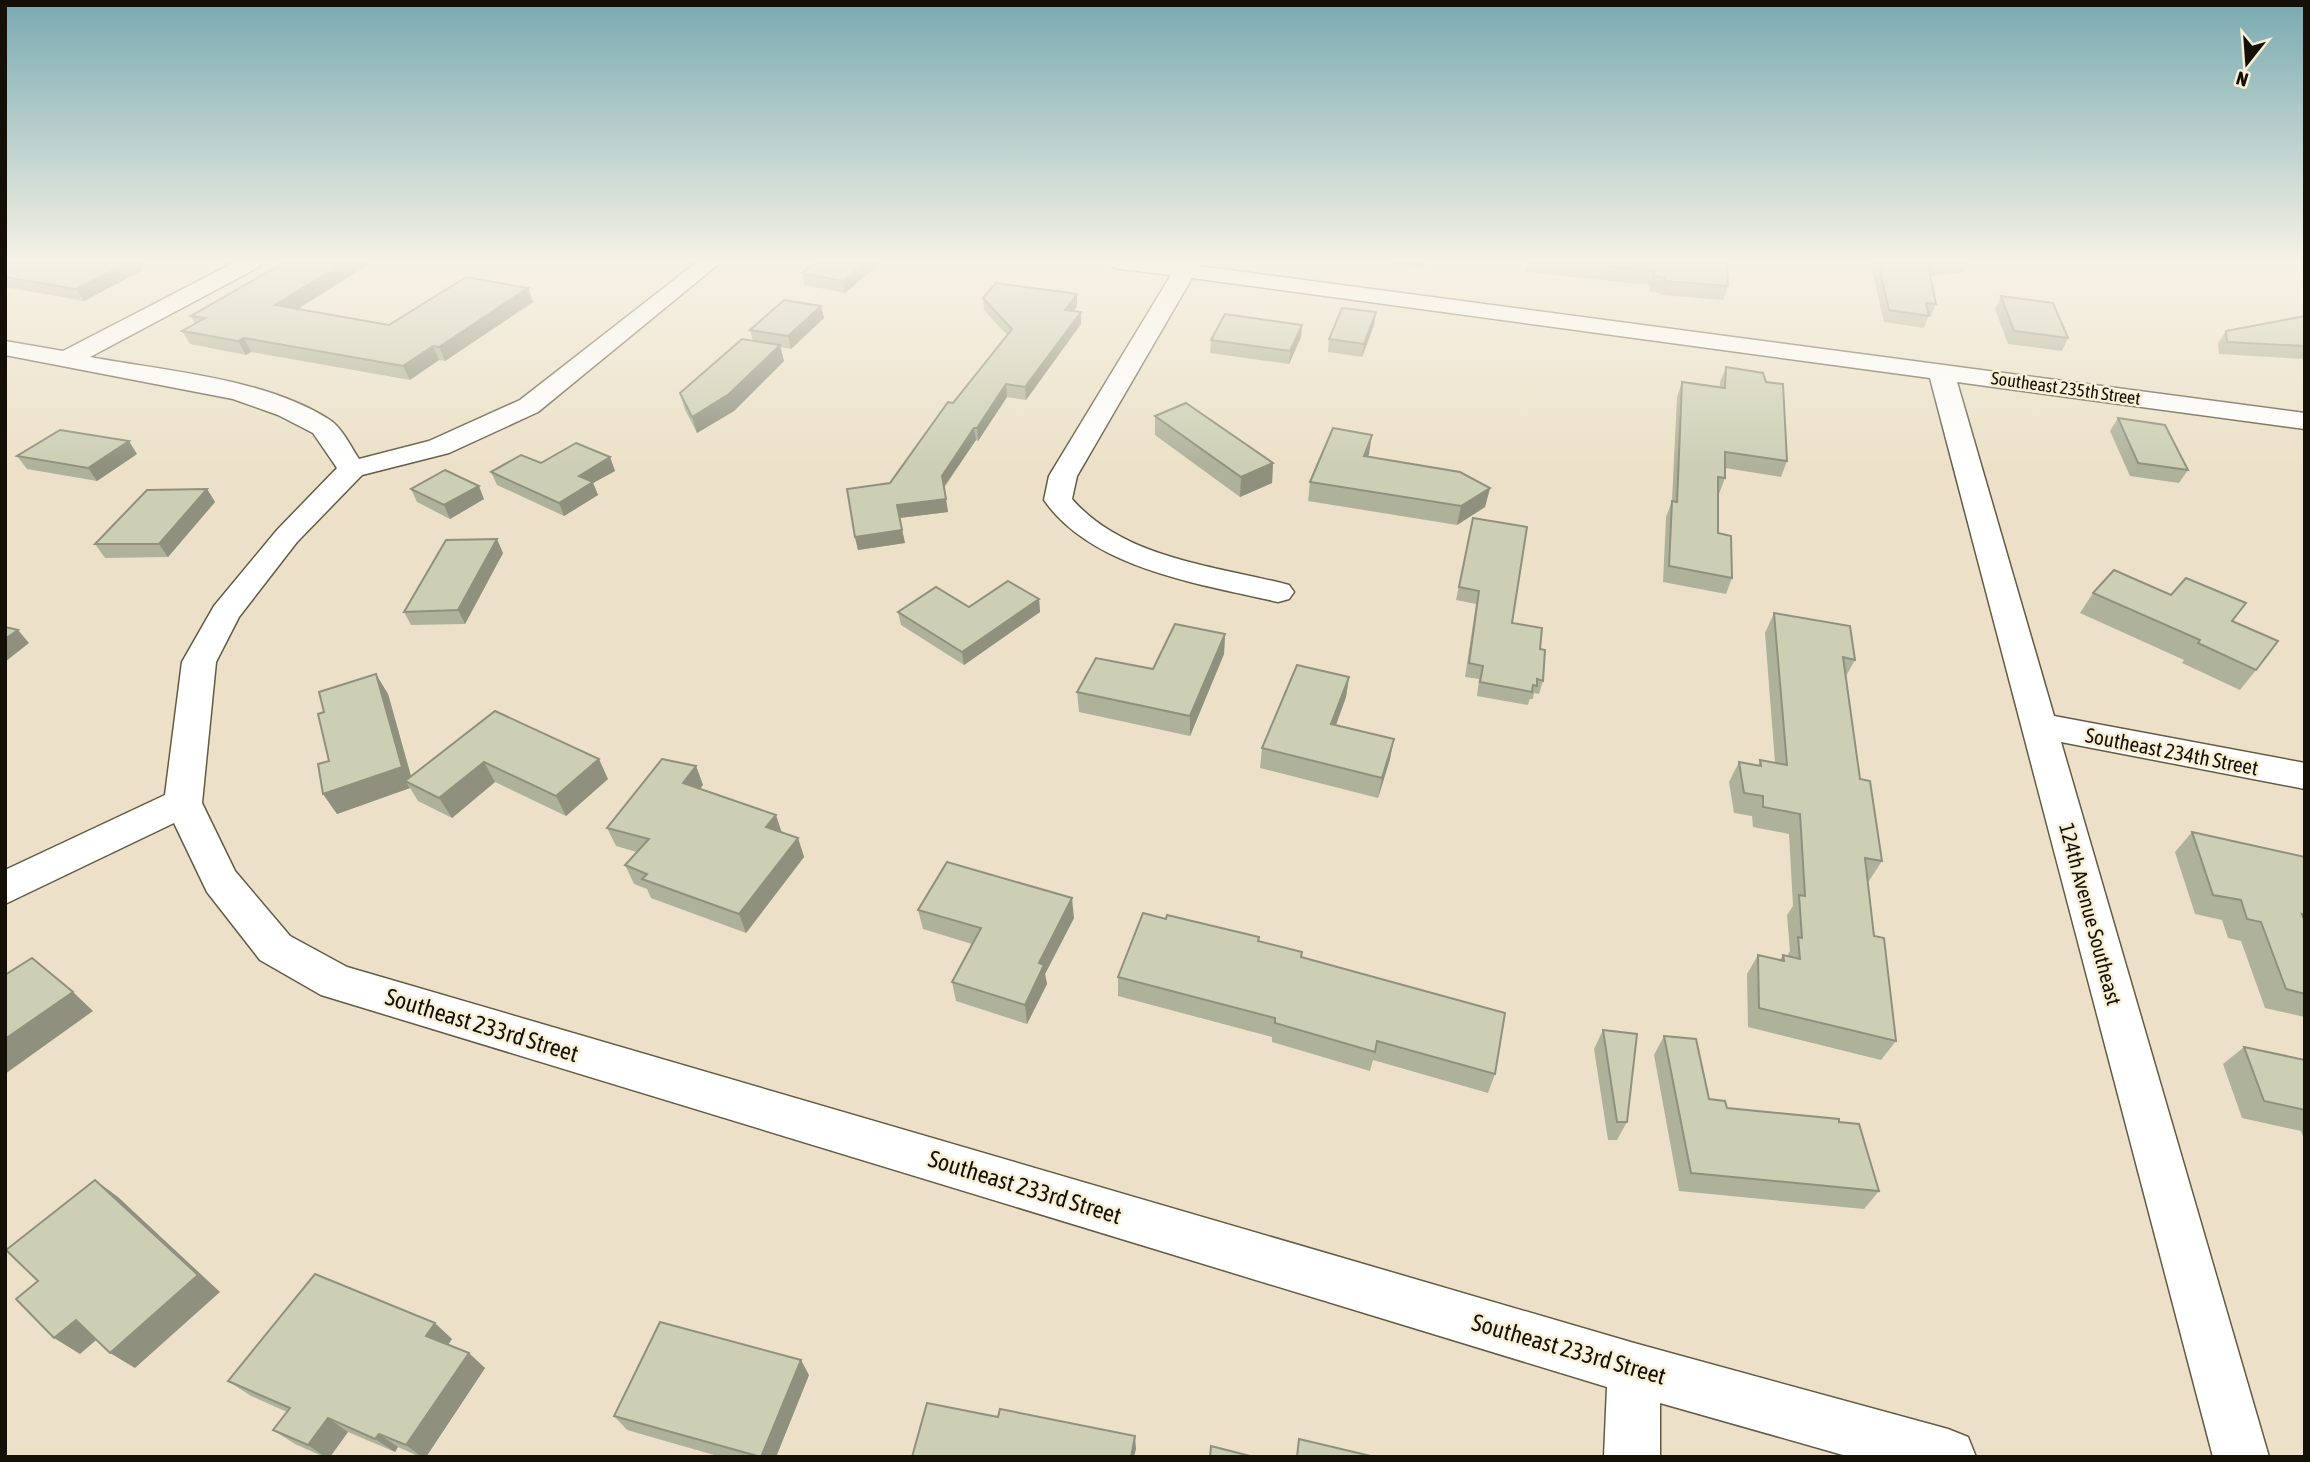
<svg xmlns="http://www.w3.org/2000/svg" width="2310" height="1462" font-family="'Asap Condensed',sans-serif">
  <style>
    .lines { fill: none; stroke-linecap: round; stroke-linejoin: round }
    .minor-casing { stroke: #635b44; stroke-width: 3 }
    .minor { fill: #fff; fill-rule: evenodd }
    .wall { fill: #afb29b }
    .shaded-wall { fill: #8f917e }
    .building { fill: #cccfb4; stroke: #8f917e; stroke-width: 2 }
    .labels { text-anchor: middle; dominant-baseline: central; stroke-width: 5; stroke-linejoin: round; paint-order: stroke }
    .far-street-label { font-size: 18px; fill: #141008; stroke: #f9efd4 }
    .street-label { font-size: 21px; fill: #141008; stroke: #f9efd4 }
    .near-street-label { font-size: 24px; fill: #141008; stroke: #f9efd4 }
  </style>
  <rect width="100%" height="100%" fill="#ece1c8"/>
  <g class="lines">
    <!-- minor casing -->
    <g class="minor-casing">
      <g id="minor">
        <path d="M235,262H262L259,267L90,357C165,371 265,378 330,420C342,428 351,447 359,459L429,441L520,400L697,262H721L538,412L449,453L362,475L297,542L239,617L216,662L202,803L235,871L290,936L347,967L1634,1343L1948,1429L1968,1437L1976,1457H1850L1660,1403V1457H1604L1607,1387L321,995L260,960L207,892L174,823L5,904V870L165,795L182,662L214,606L277,530L337,468L313,433L278,415L233,399L5,355V341L63,351Z"/>
        <path d="M1109,262H1201L1199,266L2305,413V429L1957,382L2054,716L2305,763V789L2061,742L2269,1457H2213L1930,378L1192,278L1077,476L1072,499C1124,559 1216,566 1289,585L1294,592L1289,599L1278,602C1201,584 1092,569 1044,500L1049,476L1171,275L1120,269L1112,267Z"/>
      </g>
    </g>
    <!-- minor -->
    <use href="#minor" class="minor"/>
  </g>
  <!-- wall -->
  <g class="wall">
    <polygon points="5,262 143,270 84,301 5,287"/>
    <polygon points="285,262 372,262 297,309 389,325 528,288 533,302 445,361 439,360 410,380 251,352 246,355 190,344 182,331 195,323 191,316"/>
    <polygon points="817,262 880,262 880,263 845,293 804,285 802,273"/>
    <polygon points="1396,262 1428,262 1426,269 1395,265"/>
    <polygon points="1527,262 1727,262 1728,286 1723,300 1660,295 1661,293 1649,291 1650,285 1525,272"/>
    <polygon points="1870,262 1969,262 1963,273 1930,276 1936,304 1931,316 1929,315 1924,328 1884,322"/>
    <polygon points="1077,294 1077,306 1074,311 1081,312 1081,324 1026,400 1007,397 978,441 976,440 944,488 948,512 900,518 905,543 858,550 855,537 890,483 1007,335 984,310 983,298"/>
    <polygon points="2001,296 2068,338 2062,351 2008,344 1995,309"/>
    <polygon points="821,306 824,318 791,349 780,347 784,361 734,411 697,433 685,410 680,393 753,341 750,330"/>
    <polygon points="1376,312 1374,325 1362,357 1328,352 1329,339"/>
    <polygon points="2305,316 2305,359 2219,354 2218,343 2226,331"/>
    <polygon points="1302,325 1301,337 1289,364 1210,353 1211,340"/>
    <polygon points="1726,367 1787,461 1781,477 1725,468 1725,478 1719,494 1718,494 1718,533 1732,578 1726,594 1663,582 1666,517 1672,501 1677,397 1682,382 1720,387 1720,382"/>
    <polygon points="1155,416 1273,463 1272,483 1240,497 1155,435"/>
    <polygon points="2118,418 2188,470 2179,483 2130,476 2110,431"/>
    <polygon points="137,454 97,481 27,469 17,456"/>
    <polygon points="1369,454 1368,456 1490,488 1485,507 1457,525 1308,501 1310,482"/>
    <polygon points="610,457 615,471 593,483 598,495 564,516 497,485 491,472 541,463"/>
    <polygon points="207,489 215,502 168,557 105,558 95,544"/>
    <polygon points="411,489 484,499 450,519 417,502"/>
    <polygon points="1473,518 1512,623 1540,649 1543,681 1539,694 1534,693 1533,699 1530,699 1528,705 1477,696 1479,679 1465,677 1476,604 1456,600"/>
    <polygon points="503,553 465,624 411,625 404,612"/>
    <polygon points="2093,593 2232,621 2256,670 2240,690 2182,663 2184,660 2080,613"/>
    <polygon points="1039,599 1040,612 964,665 901,625 898,612 969,607"/>
    <polygon points="1774,613 1855,660 1845,678 1860,779 1882,861 1869,881 1868,881 1874,936 1896,1041 1881,1060 1748,1027 1747,974 1758,955 1780,960 1783,955 1787,956 1790,951 1787,915 1793,906 1789,834 1753,827 1752,816 1734,813 1729,782 1739,762 1758,766 1760,760 1775,763 1765,633"/>
    <polygon points="1225,634 1224,654 1190,736 1079,712 1077,692 1153,669"/>
    <polygon points="1349,677 1346,697 1336,725 1390,759 1378,798 1260,768 1262,748"/>
    <polygon points="388,694 411,776 495,711 608,779 566,816 495,782 452,818 418,801 410,788 337,814 323,794 329,761"/>
    <polygon points="696,766 703,785 700,789 782,833 798,838 804,857 746,933 651,898 647,889 634,884 625,865 637,852 616,846 607,828"/>
    <polygon points="2192,832 2305,857 2305,1017 2265,1008 2241,941 2228,938 2222,920 2195,914 2175,852"/>
    <polygon points="918,910 1074,918 1045,974 1047,984 1027,1024 956,1001 952,982 972,944 923,929"/>
    <polygon points="1259,941 1302,952 1301,957 1495,1074 1488,1093 1373,1060 1370,1071 1272,1042 1272,1037 1118,996 1118,977"/>
    <polygon points="1603,1030 1627,1122 1617,1140 1608,1140 1594,1049"/>
    <polygon points="1664,1036 1709,1099 1879,1191 1864,1209 1679,1191 1654,1055"/>
    <polygon points="2244,1047 2305,1060 2305,1142 2301,1131 2242,1118 2223,1064"/>
    <polygon points="452,1339 448,1345 485,1368 426,1457 420,1457 398,1447 395,1452 348,1432 330,1457 324,1457 295,1444 273,1430 287,1412 251,1396 228,1381"/>
    <polygon points="809,1375 776,1457 721,1457 627,1430 614,1416"/>
  </g>
  <!-- shaded-wall -->
  <g class="shaded-wall">
    <polygon points="129,262 138,262 143,270 84,301 76,289"/>
    <polygon points="345,262 372,262 282,319 275,305"/>
    <polygon points="866,262 880,262 880,263 845,293 843,281"/>
    <polygon points="528,288 533,302 445,361 439,347"/>
    <polygon points="1077,294 1077,306 1066,322 1065,310"/>
    <polygon points="821,306 824,318 791,349 788,336"/>
    <polygon points="1081,312 1081,324 1026,400 1025,387"/>
    <polygon points="1376,312 1374,325 1362,357 1364,344"/>
    <polygon points="1302,325 1301,337 1289,364 1290,351"/>
    <polygon points="244,338 251,352 246,355 238,341"/>
    <polygon points="780,345 784,361 734,411 697,433 692,417"/>
    <polygon points="433,346 439,360 410,380 403,366"/>
    <polygon points="1006,384 1007,397 978,441 977,428"/>
    <polygon points="974,428 976,440 943,488 942,476"/>
    <polygon points="1372,435 1369,454 1361,475 1364,456"/>
    <polygon points="129,441 137,454 97,481 88,468"/>
    <polygon points="610,457 615,471 593,483 598,495 564,516 559,503 579,476"/>
    <polygon points="1273,463 1272,483 1240,497 1241,477"/>
    <polygon points="479,486 484,499 450,519 444,505"/>
    <polygon points="1490,488 1485,507 1457,525 1461,506"/>
    <polygon points="207,489 215,502 168,557 159,544"/>
    <polygon points="946,499 948,512 899,518 897,505"/>
    <polygon points="902,530 905,543 858,550 855,537"/>
    <polygon points="497,539 503,553 465,624 458,610"/>
    <polygon points="1039,599 1040,612 964,665 962,652"/>
    <polygon points="18,630 29,643 5,662 5,639"/>
    <polygon points="1225,634 1224,654 1190,736 1190,716"/>
    <polygon points="376,674 388,694 414,787 413,784 405,781 410,788 337,814 323,794"/>
    <polygon points="1349,677 1346,697 1329,744 1331,724"/>
    <polygon points="1394,739 1390,759 1378,798 1382,778"/>
    <polygon points="599,759 608,779 566,816 556,796"/>
    <polygon points="484,762 495,782 452,818 439,798"/>
    <polygon points="696,766 703,785 691,802 683,783"/>
    <polygon points="776,815 782,833 766,827"/>
    <polygon points="798,838 804,857 746,933 739,914"/>
    <polygon points="1072,898 1074,918 1045,974 1047,984 1027,1024 1025,1005 1039,963"/>
    <polygon points="73,992 93,1011 5,1074 5,1039"/>
    <polygon points="95,1180 118,1197 220,1292 135,1368 110,1353"/>
    <polygon points="76,1320 102,1335 80,1354 54,1338"/>
    <polygon points="435,1323 452,1339 443,1352 426,1336"/>
    <polygon points="469,1353 485,1368 426,1457 422,1457 406,1445"/>
    <polygon points="801,1360 809,1375 776,1457 761,1457"/>
    <polygon points="328,1418 348,1432 330,1457 325,1457 308,1445"/>
    <polygon points="379,1434 398,1447 395,1452 375,1439"/>
    <polygon points="1135,1436 1136,1449 1134,1457 1131,1457"/>
  </g>
  <!-- building -->
  <g class="building">
    <polygon points="5,262 129,262 76,289 5,277"/>
    <polygon points="285,262 345,262 275,305 389,325 466,277 528,288 439,347 433,346 403,366 244,338 238,341 182,331 205,318 191,316"/>
    <polygon points="817,262 866,262 843,281 802,273"/>
    <polygon points="1568,262 1727,262 1728,286 1665,281 1665,278 1654,276 1654,271"/>
    <polygon points="1878,262 1969,262 1928,265 1936,304 1926,303 1929,316 1889,310"/>
    <polygon points="996,283 1077,294 1065,310 1081,312 1025,387 1006,384 977,428 974,428 942,476 946,499 897,505 902,530 855,537 847,489 890,483 948,402 953,403 1012,329 983,298"/>
    <polygon points="2001,296 2053,303 2068,338 2014,331"/>
    <polygon points="784,300 821,306 788,336 750,330"/>
    <polygon points="1342,308 1376,312 1364,344 1329,339"/>
    <polygon points="1225,314 1302,325 1290,351 1211,340"/>
    <polygon points="2305,316 2305,346 2227,342 2226,331"/>
    <polygon points="742,339 780,345 729,394 692,417 680,393"/>
    <polygon points="1726,367 1763,373 1766,382 1783,384 1787,461 1725,452 1725,478 1718,477 1718,533 1731,536 1732,578 1669,566 1672,501 1677,502 1682,382 1725,388"/>
    <polygon points="1186,403 1273,463 1241,477 1155,416"/>
    <polygon points="2118,418 2165,425 2188,470 2138,463"/>
    <polygon points="1333,428 1372,435 1364,456 1460,472 1490,488 1461,506 1310,482"/>
    <polygon points="60,430 129,441 88,468 17,456"/>
    <polygon points="576,443 610,457 579,476 593,482 559,503 491,472 521,455 541,463"/>
    <polygon points="445,470 479,486 444,505 411,489"/>
    <polygon points="207,489 159,544 95,544 147,490"/>
    <polygon points="1473,518 1527,527 1512,623 1542,628 1540,649 1545,650 1543,681 1537,679 1537,686 1533,685 1532,692 1480,682 1483,666 1469,663 1479,591 1459,587"/>
    <polygon points="497,539 458,610 404,612 446,540"/>
    <polygon points="2114,570 2171,595 2186,578 2246,603 2232,621 2278,641 2256,670 2198,643 2200,640 2093,593"/>
    <polygon points="1008,581 1039,599 962,652 898,612 936,587 969,607"/>
    <polygon points="1774,613 1850,626 1855,660 1843,657 1860,779 1870,781 1882,861 1865,858 1874,936 1884,938 1896,1041 1759,1008 1758,955 1784,961 1783,955 1800,959 1798,937 1802,938 1799,895 1805,896 1800,814 1763,807 1763,796 1744,793 1739,762 1761,766 1760,760 1787,765"/>
    <polygon points="1175,624 1225,634 1190,716 1077,692 1096,658 1153,669"/>
    <polygon points="5,627 18,630 5,639"/>
    <polygon points="1297,665 1349,677 1331,724 1394,739 1382,778 1262,748"/>
    <polygon points="376,674 402,767 323,794 318,764 329,761 318,714 324,712 319,692"/>
    <polygon points="495,711 599,759 556,796 484,762 439,798 405,781"/>
    <polygon points="662,759 696,766 683,783 776,815 766,827 798,838 739,914 642,879 647,874 625,865 649,839 607,828"/>
    <polygon points="2192,832 2305,857 2305,915 2302,914 2305,922 2305,994 2286,989 2261,922 2247,919 2241,900 2213,895"/>
    <polygon points="947,862 1072,898 1039,963 1044,965 1025,1005 952,982 981,928 918,910"/>
    <polygon points="1143,913 1166,919 1167,915 1259,937 1258,941 1302,952 1301,957 1505,1013 1495,1074 1377,1041 1375,1052 1275,1023 1275,1018 1118,977"/>
    <polygon points="32,958 73,992 5,1039 5,975"/>
    <polygon points="1603,1030 1637,1034 1627,1122 1617,1122"/>
    <polygon points="1664,1036 1696,1039 1709,1099 1725,1101 1727,1108 1839,1119 1839,1122 1859,1124 1879,1191 1691,1173"/>
    <polygon points="2244,1047 2305,1060 2305,1110 2264,1101"/>
    <polygon points="95,1180 198,1275 110,1353 76,1320 54,1338 16,1299 38,1281 6,1250"/>
    <polygon points="315,1274 435,1323 426,1336 469,1353 406,1445 379,1434 375,1439 328,1418 308,1445 273,1430 290,1408 228,1381"/>
    <polygon points="660,1322 801,1360 761,1457 614,1416"/>
    <polygon points="927,1403 998,1417 1000,1409 1135,1436 1131,1457 912,1457"/>
    <polygon points="1299,1439 1375,1457 1297,1457"/>
    <polygon points="1211,1446 1254,1457 1210,1457"/>
  </g>
  <!-- sky -->
  <linearGradient id="sky" x2="0" y2="1"><stop stop-color="#78aab1"/><stop offset="0.56" stop-color="#f6f2e6"/><stop offset="1" stop-color="#f6f2e6" stop-opacity="0"/></linearGradient>
  <rect width="2310" height="466" fill="url(#sky)"/>
  <g class="labels">
    <!-- far-street labels -->
    <g class="far-street-label">
      <text transform="translate(2066 388) rotate(8)">Southeast 235th Street</text>
    </g>
    <!-- street labels -->
    <g class="street-label">
      <text transform="translate(2172 751) rotate(11)">Southeast 234th Street</text>
      <text transform="translate(2091 914) rotate(75)">124th Avenue Southeast</text>
    </g>
    <!-- near-street labels -->
    <g class="near-street-label">
      <text transform="translate(482 1025) rotate(17)">Southeast 233rd Street</text>
      <text transform="translate(1025 1187) rotate(17)">Southeast 233rd Street</text>
      <text transform="translate(1569 1349) rotate(16)">Southeast 233rd Street</text>
    </g>
  </g>
  <!-- border -->
  <rect width="2310" height="1462" fill="none" stroke="#141008" stroke-width="14"/>
  <!-- north arrow -->
  <g transform="translate(2247 63) rotate(197)" stroke="#f9efd4" stroke-width="5" paint-order="stroke">
  <path d="M0-5L12 26L0 18L-12 26Z" fill="#141008"/>
  <text y="-10" font-size="19" font-weight="bold" text-anchor="middle" fill="#141008">N</text>
  </g>
</svg>
